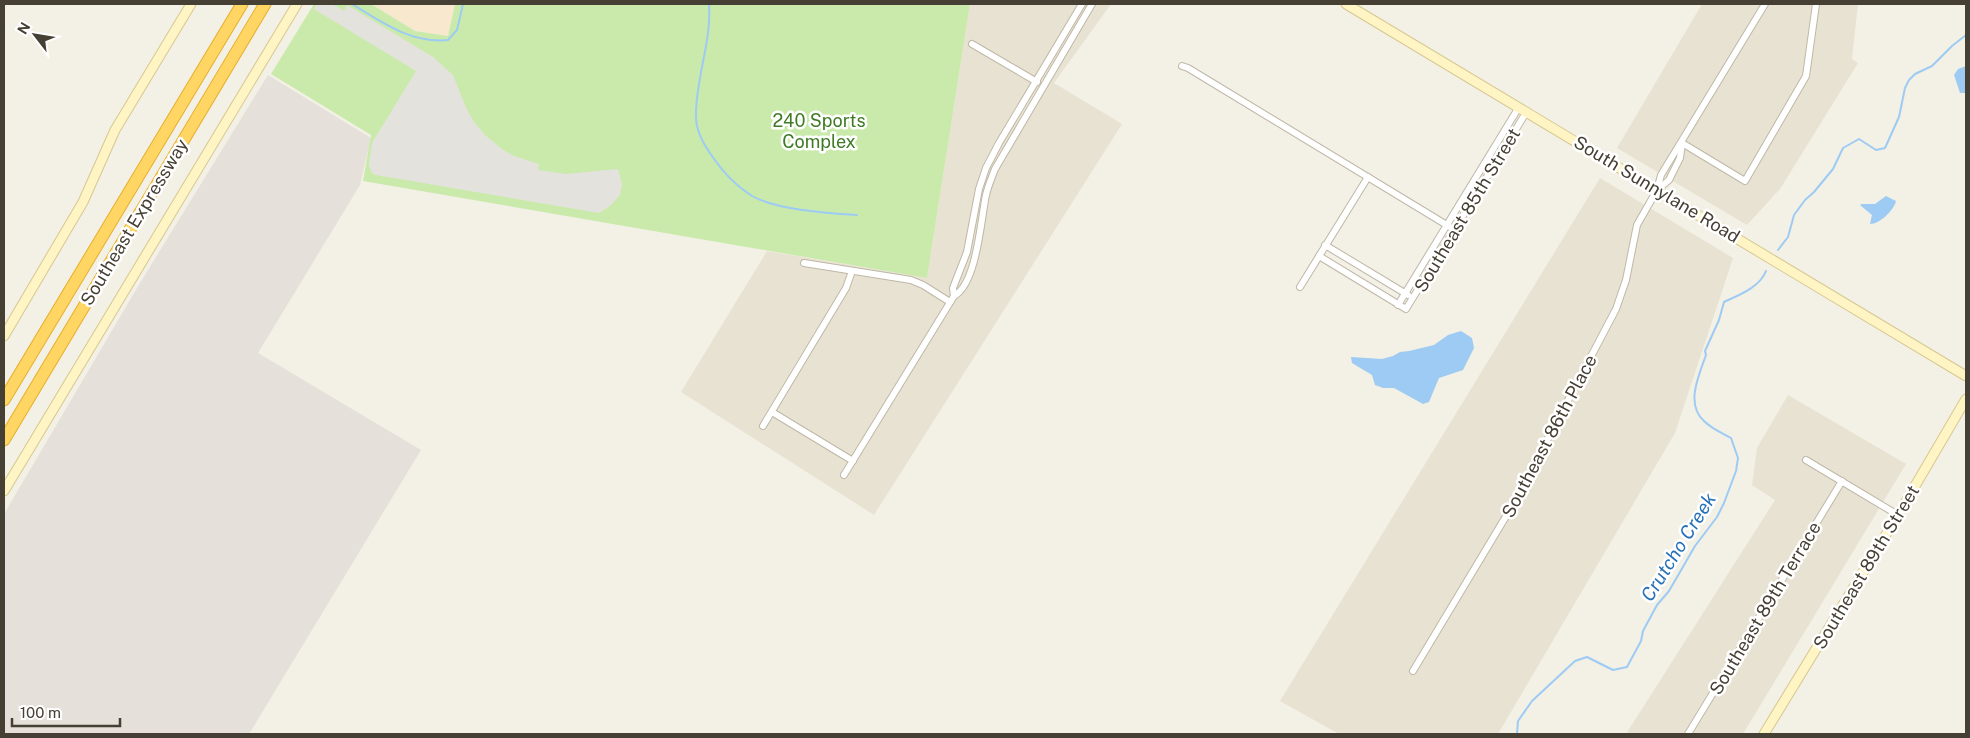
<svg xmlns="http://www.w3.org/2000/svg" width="1970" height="738" font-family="'Public Sans',sans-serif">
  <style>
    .residential { fill: #e8e2d2 }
    .commercial { fill: #f7e8ce }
    .industrial { fill: #e5e1da }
    .green { fill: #caeaab }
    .parking { fill: #e4e2dd }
    .water { fill: #9dcbf4 }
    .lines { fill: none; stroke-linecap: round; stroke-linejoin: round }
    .stream { stroke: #9dcbf4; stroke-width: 2 }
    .street-casing { stroke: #bfb8a7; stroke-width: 8 }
    .secondary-casing { stroke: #d6c892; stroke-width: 11 }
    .highway-casing { stroke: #e6ae2c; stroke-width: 13 }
    .street { stroke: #fff; stroke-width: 6 }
    .secondary { stroke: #fff4c3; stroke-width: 9 }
    .highway { stroke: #ffd664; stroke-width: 11 }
    .labels { text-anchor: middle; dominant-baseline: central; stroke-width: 5; stroke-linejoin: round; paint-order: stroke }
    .park-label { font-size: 18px; fill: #3f7b24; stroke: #fff }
    .street-label { font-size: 18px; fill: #464034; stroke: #fff }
    .water-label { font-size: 19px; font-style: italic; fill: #2771b8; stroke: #fff }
  </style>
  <rect width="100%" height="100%" fill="#f3f0e5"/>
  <!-- residential -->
  <g class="residential">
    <polygon points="970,4 1111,4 1054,83 1122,124 874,515 681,392 767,251 927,278"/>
    <polygon points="1702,4 1858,4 1852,59 1858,63 1780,189 1747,225 1617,148"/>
    <polygon points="1600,178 1733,258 1675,433 1498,734 1339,734 1280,701"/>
    <polygon points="1788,395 1906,464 1743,734 1626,734 1775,500 1752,485 1757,448"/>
  </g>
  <!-- commercial -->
  <polygon class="commercial" points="371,4 455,4 448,36 415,31"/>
  <!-- industrial -->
  <polygon class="industrial" points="268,75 371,138 360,185 258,353 421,450 249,734 4,734 4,514 140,283"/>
  <!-- green -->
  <polygon class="green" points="314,4 371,4 415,31 448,36 455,4 970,4 927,278 363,181 371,135 271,74"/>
  <!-- parking -->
  <polygon class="parking" points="317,4 332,4 344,11 347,5 433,57 453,75 467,110 474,122 485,135 503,150 514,156 539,164 538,170 566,174 618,169 622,184 620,195 610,206 599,213 376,175 372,173 369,164 372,143 416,71 314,9"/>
  <!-- water -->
  <g class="water">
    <polygon points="1966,66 1966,93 1960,93 1954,75 1958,69"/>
    <path d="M1886,196L1896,201C1894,210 1880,224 1870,224L1872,215L1860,205L1862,204H1875Z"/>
    <polygon points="1461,331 1472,338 1474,348 1463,370 1439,378 1429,402 1423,404 1394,388 1383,388 1375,385 1372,375 1352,363 1351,357 1382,359 1393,356 1400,352 1409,351 1434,345 1448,335"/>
  </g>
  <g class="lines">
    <!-- stream -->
    <g class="stream">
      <path d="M352,4C381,22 412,44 448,40L457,30L463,4"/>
      <path d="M709,4C712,42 695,79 696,117C696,131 704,145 712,156C722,171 736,186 752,196C777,210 828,213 857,215"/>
      <polyline points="1778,250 1788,237 1794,215 1805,200 1814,192 1833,169 1843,148 1859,139 1876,150 1885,148 1899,117 1905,88 1909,80 1915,74 1932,66 1952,46 1966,35"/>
      <path d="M1517,734L1518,721L1532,701L1575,661L1587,657L1613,670L1627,667L1641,641L1643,631L1657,605L1669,591L1695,546L1717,517L1724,503L1736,471L1738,458L1731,438C1722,433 1712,429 1704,421C1685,404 1699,375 1706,355L1705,351L1719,320L1724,302C1739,295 1760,287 1766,271"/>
    </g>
    <!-- street casing -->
    <g class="street-casing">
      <g id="street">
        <polyline points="972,44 1037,82"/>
        <polyline points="1182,66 1188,68 1455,230"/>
        <polyline points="1682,143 1745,181 1806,76 1816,4"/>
        <polyline points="1657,190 1661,175 1765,4"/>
        <polyline points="1325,245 1408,295"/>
        <polyline points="1319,256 1406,309 1527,111"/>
        <polyline points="804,263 911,280 923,285 950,302"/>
        <polyline points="1300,287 1368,177"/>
        <polyline points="954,296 953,288 967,252 979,189 986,168 999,143 1082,4"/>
        <polyline points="1398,305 1519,107"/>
        <polyline points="772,412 853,461"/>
        <polyline points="763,426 846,288 852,271"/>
        <polyline points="1806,460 1898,515"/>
        <path d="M844,475L954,296C977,284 981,218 986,195C988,186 992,177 995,169L1092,4"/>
        <polyline points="1413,671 1514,503 1616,309 1626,280 1637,225 1657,190 1669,180 1680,158 1682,143"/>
        <polyline points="1688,734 1842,481"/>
      </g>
    </g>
    <!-- secondary casing -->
    <g class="secondary-casing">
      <g id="secondary">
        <polyline points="1346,4 1966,376"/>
        <polyline points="4,336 83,202 115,130 191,4"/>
        <polyline points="4,491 297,4"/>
        <polyline points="1764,734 1898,515 1966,399"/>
      </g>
    </g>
    <!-- highway casing -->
    <g class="highway-casing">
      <g id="highway">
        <polyline points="4,400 242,4"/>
        <polyline points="4,440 265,4"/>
      </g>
    </g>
    <!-- street -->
    <use href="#street" class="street"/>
    <!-- secondary -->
    <use href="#secondary" class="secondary"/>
    <!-- highway -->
    <use href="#highway" class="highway"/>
  </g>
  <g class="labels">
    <!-- park labels -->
    <g class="park-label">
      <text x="819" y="120">240 Sports<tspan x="819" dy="21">Complex</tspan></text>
    </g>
    <!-- street labels -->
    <g class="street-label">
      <text transform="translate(1657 189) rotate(31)">South Sunnylane Road</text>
      <text transform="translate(1467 210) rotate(-59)">Southeast 85th Street</text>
      <text transform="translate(134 222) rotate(-59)">Southeast Expressway</text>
      <text transform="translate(1549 436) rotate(-62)">Southeast 86th Place</text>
      <text transform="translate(1866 567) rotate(-59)">Southeast 89th Street</text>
      <text transform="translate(1765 608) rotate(-59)">Southeast 89th Terrace</text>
    </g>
    <!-- water labels -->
    <g class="water-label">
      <text transform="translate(1678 547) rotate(-58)">Crutcho Creek</text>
    </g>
  </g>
  <!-- border -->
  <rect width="1970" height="738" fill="none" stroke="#464034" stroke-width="10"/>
  <!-- north arrow -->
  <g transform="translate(35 35) rotate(301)" stroke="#ffffff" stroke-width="4" paint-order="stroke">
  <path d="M0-4L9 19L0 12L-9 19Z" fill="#464034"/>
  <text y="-8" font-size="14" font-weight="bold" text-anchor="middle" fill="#464034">N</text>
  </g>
  <!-- scale -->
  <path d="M12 718v8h108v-8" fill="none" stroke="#464034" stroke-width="2.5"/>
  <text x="20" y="718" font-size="15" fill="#464034" stroke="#ffffff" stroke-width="4" paint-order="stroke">100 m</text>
</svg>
